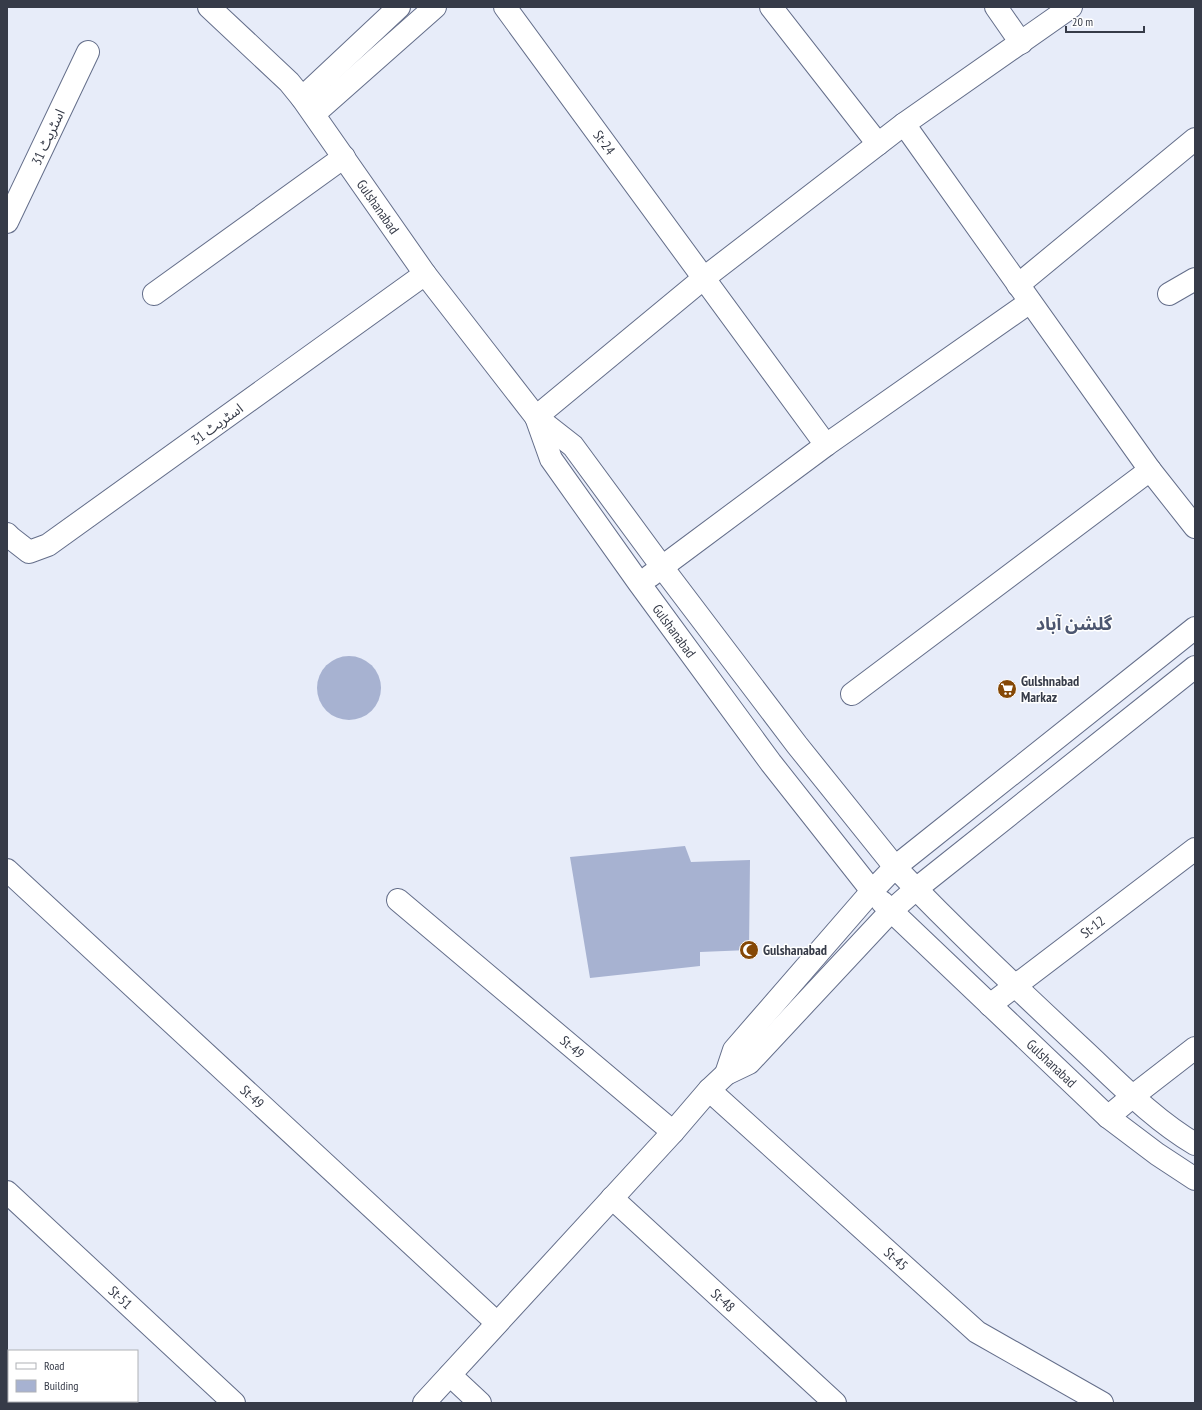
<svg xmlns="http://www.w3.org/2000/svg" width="1202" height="1410" font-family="'PT Sans Narrow','Noto Sans Arabic',sans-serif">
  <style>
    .building { fill: #a7b2d1 }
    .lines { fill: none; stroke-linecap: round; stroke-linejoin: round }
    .minor-casing { stroke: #646e8a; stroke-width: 24 }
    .tertiary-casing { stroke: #646e8a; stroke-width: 24 }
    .minor { stroke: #fff; stroke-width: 22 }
    .tertiary { stroke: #fff; stroke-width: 22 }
    .labels { text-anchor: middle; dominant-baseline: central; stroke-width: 3; stroke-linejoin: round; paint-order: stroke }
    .street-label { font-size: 14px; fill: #363b48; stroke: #fff }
    .poi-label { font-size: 14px; font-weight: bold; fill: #363b48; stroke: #fff; text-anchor: start }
    .district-label { font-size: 18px; font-weight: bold; fill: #4c5670; stroke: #fff }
  </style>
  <rect width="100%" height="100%" fill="#e7ecf9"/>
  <!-- building -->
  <g class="building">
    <circle cx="349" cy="688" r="32"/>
    <polygon points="685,846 691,862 750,860 749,950 700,952 700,966 590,978 570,857"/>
  </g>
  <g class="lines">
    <!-- minor casing -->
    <g class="minor-casing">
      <g id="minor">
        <path id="s1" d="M209,7L289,82L302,98L425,274L536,417L573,446L662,567L797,745L895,867L1195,628"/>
        <path id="s2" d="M505,7L826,445"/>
        <polyline points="771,7 878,144"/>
        <polyline points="996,7 1021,43"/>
        <polyline points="1071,7 904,124 1150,470 1195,527"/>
        <polyline points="302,98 399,7"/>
        <polyline points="314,114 435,7"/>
        <polyline points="7,222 88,52"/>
        <polyline points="1018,285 1195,139"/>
        <polyline points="154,294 344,157"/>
        <polyline points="1169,294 1195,279"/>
        <path id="s3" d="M536,417L551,459L639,583L771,763L872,891"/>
        <polyline points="536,417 704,278 904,124"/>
        <polyline points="7,534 11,538 29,552 48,545 425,274"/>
        <polyline points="650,576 826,445 1030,302"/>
        <polyline points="852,694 1150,470"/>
        <path id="s4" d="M7,870L497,1323"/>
        <polyline points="916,889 1195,667"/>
        <path id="s5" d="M398,900L673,1132"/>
        <path id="s6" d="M990,1005L1195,849"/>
        <path id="s7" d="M709,1090L977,1332L1102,1403"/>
        <polyline points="1108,1117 1133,1096 1195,1048"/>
        <path id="s8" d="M7,1192L234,1403"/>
        <path id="s9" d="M612,1198L835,1403"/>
        <polyline points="450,1375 480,1403"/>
      </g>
    </g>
    <!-- tertiary casing -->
    <g class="tertiary-casing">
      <g id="tertiary">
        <path id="s10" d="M882,902L1108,1117L1157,1154L1195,1179"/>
        <path d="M726,1074L734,1050L872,891L895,867C954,929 1016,987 1078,1045C1115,1079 1151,1118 1195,1144"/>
        <polyline points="424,1403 673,1132 709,1090 726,1074 749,1063 891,911 916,889"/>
      </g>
    </g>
    <!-- minor -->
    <use href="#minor" class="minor"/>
    <!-- tertiary -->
    <use href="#tertiary" class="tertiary"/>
  </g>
  <!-- icons -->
  <defs>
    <g id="supermarket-disc" transform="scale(1)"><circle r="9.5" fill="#854806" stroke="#fff"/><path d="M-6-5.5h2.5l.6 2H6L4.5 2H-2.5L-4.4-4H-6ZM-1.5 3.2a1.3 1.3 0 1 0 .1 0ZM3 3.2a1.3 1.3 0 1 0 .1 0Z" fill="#fff"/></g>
    <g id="mosque-disc" transform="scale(1)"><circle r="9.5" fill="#854806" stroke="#fff"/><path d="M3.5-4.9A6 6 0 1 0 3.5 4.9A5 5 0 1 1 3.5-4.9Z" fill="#fff"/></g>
  </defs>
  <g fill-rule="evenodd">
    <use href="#supermarket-disc" x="1007" y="689"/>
    <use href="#mosque-disc" x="749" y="950"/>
  </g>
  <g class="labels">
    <!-- street labels -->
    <g class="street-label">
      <text transform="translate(48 137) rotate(-65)">اسٹریٹ 31</text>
      <text stroke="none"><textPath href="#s2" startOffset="168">St-24</textPath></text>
      <text stroke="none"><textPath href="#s1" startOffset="263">Gulshanabad</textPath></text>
      <text transform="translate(217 424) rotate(-36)">اسٹریٹ 31</text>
      <text stroke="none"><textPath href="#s3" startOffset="256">Gulshanabad</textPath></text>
      <text stroke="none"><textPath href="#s6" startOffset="129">St-12</textPath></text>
      <text stroke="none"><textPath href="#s5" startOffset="228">St-49</textPath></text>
      <text stroke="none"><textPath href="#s10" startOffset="234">Gulshanabad</textPath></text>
      <text stroke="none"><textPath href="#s4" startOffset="334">St-49</textPath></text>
      <text stroke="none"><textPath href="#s7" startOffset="252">St-45</textPath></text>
      <text stroke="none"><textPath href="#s8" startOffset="155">St-51</textPath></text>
      <text stroke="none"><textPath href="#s9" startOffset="151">St-48</textPath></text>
    </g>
    <!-- poi labels -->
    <g class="poi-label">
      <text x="1021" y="681">Gulshnabad<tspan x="1021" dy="16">Markaz</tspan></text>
      <text x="763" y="950">Gulshanabad</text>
    </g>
    <!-- district labels -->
    <g class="district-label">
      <text x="1074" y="623">گلشن آباد</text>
    </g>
  </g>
  <!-- border -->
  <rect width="1202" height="1410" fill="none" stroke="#363b48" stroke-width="16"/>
  <!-- legend -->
  <rect x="8" y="1350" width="130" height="52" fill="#ffffff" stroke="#afb1b6"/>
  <rect x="16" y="1363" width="20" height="6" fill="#ffffff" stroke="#afb1b6"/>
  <text x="44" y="1370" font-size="12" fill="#363b48">Road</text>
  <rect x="16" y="1380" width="20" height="12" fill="#a7b2d1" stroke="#afb1b6"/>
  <text x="44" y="1390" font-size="12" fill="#363b48">Building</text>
  <!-- scale -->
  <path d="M1066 26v6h78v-6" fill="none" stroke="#363b48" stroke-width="2"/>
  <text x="1072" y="26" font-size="12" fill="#363b48" stroke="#ffffff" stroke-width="3" paint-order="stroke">20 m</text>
</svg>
